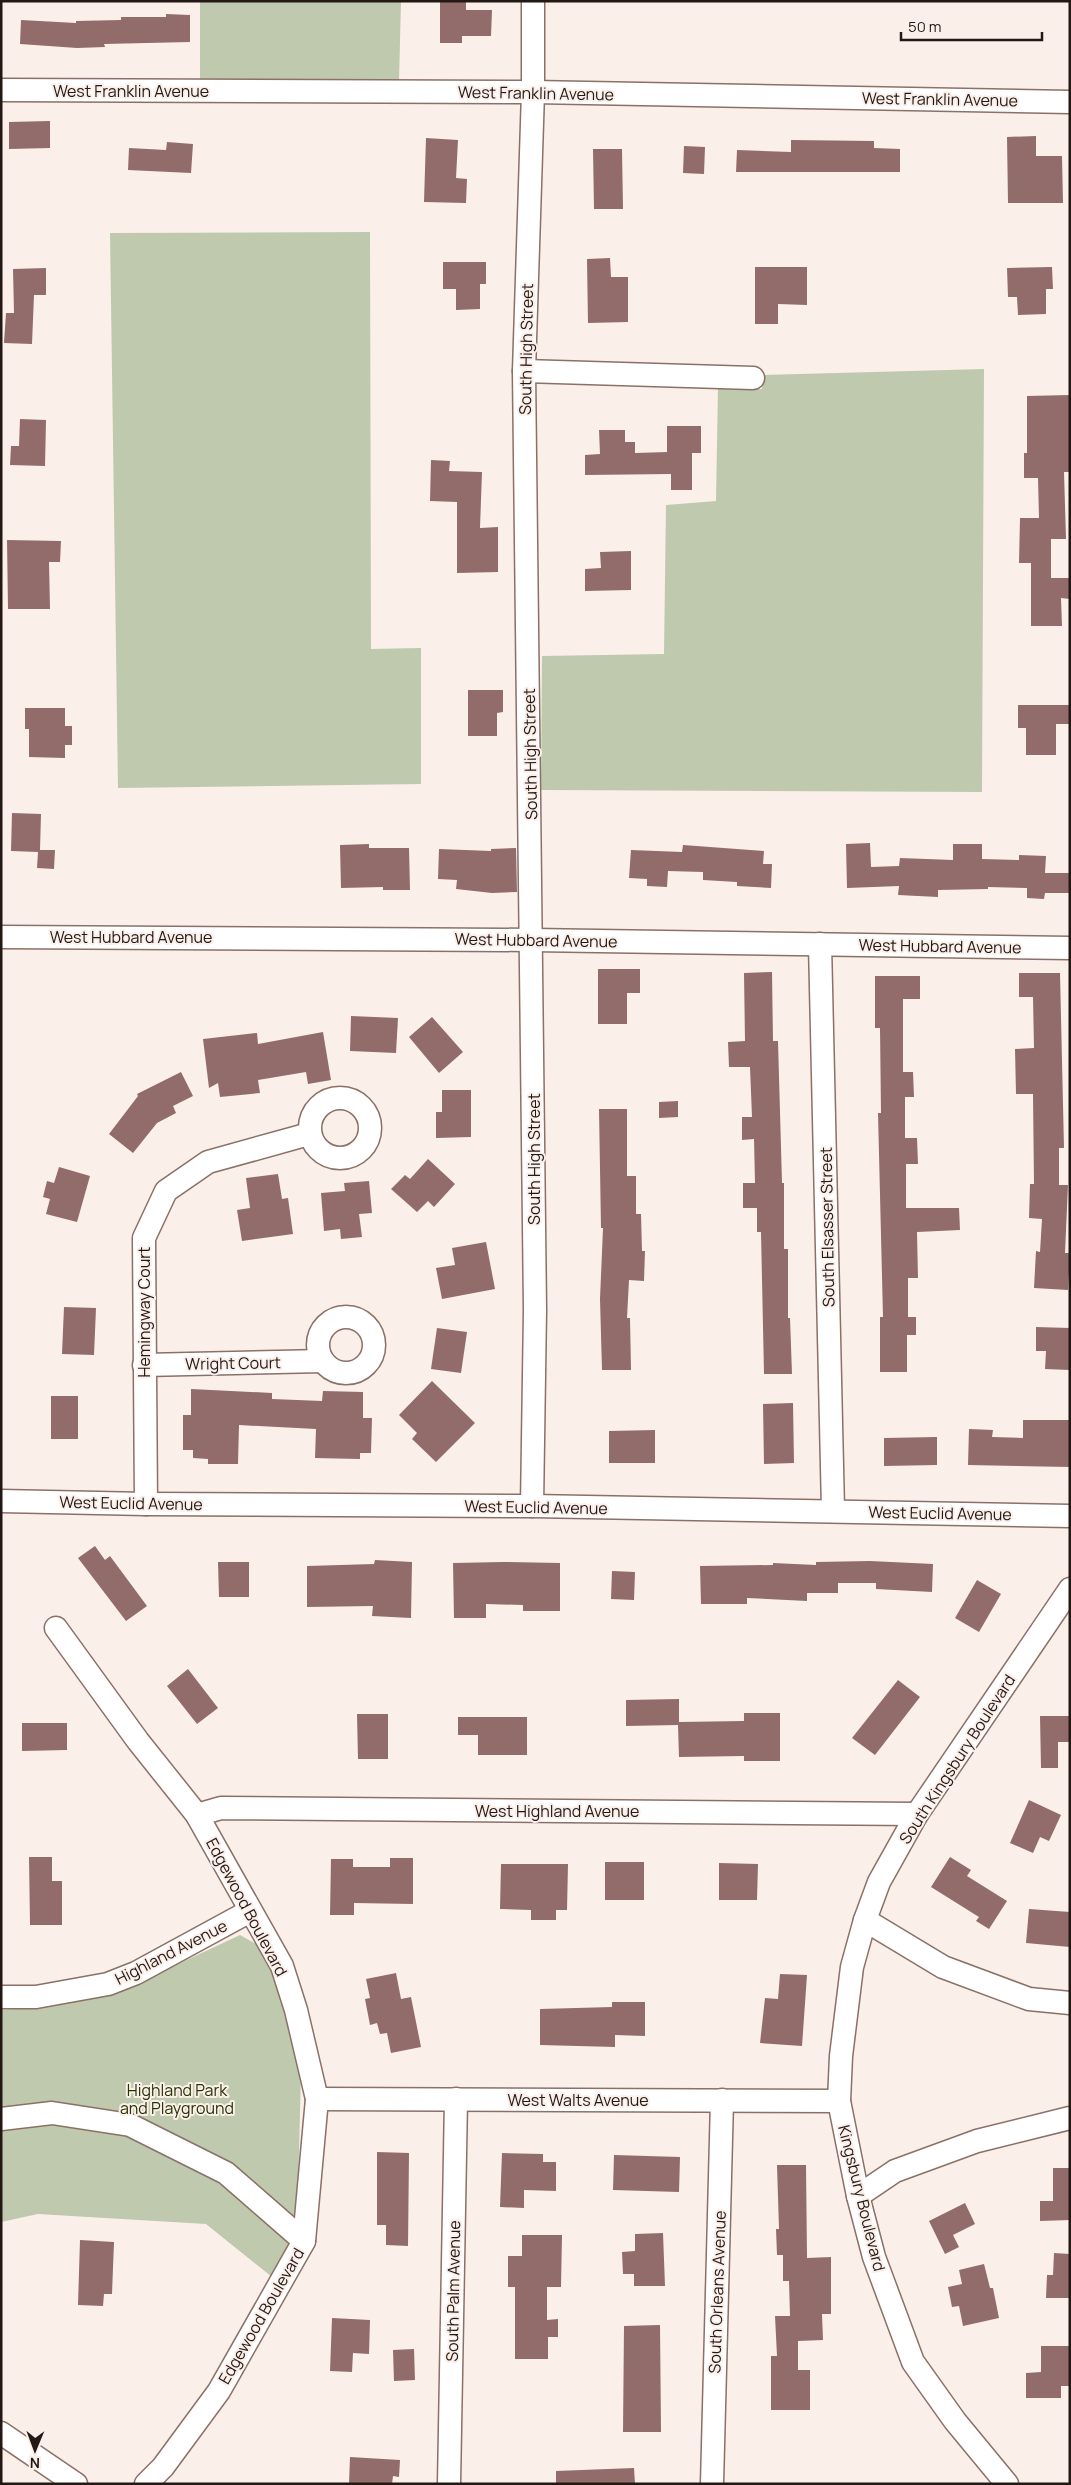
<svg xmlns="http://www.w3.org/2000/svg" width="1071" height="2485" font-family="Manrope,sans-serif">
  <style>
    .green { fill: #bfc9ad }
    .building { fill: #916c6b }
    .lines { fill: none; stroke-linecap: round; stroke-linejoin: round }
    .minor-casing { stroke: #8b7066; stroke-width: 25 }
    .minor { stroke: #fff; stroke-width: 22 }
    .labels { text-anchor: middle; dominant-baseline: central; stroke-width: 4; stroke-linejoin: round; paint-order: stroke }
    .street-label { font-size: 16px; fill: #231814; stroke: #fbefea }
    .park-label { font-size: 16px; fill: #263400; stroke: #fbefea }
  </style>
  <rect width="100%" height="100%" fill="#fbefea"/>
  <!-- green -->
  <g class="green">
    <polygon points="200,1 401,1 399,81 200,80"/>
    <polygon points="370,232 371,649 421,648 421,784 118,788 110,233"/>
    <polygon points="984,369 982,792 541,790 542,656 664,654 666,505 716,501 718,388 762,389 763,375"/>
    <polygon points="240,1935 256,1944 274,1969 301,2072 298,2193 288,2246 272,2277 206,2224 38,2214 1,2222 1,2010 59,2005 114,1994"/>
  </g>
  <!-- building -->
  <g class="building">
    <polygon points="440,1 466,1 466,10 492,10 491,36 462,36 462,43 440,43"/>
    <polygon points="166,14 190,15 190,42 104,44 105,47 77,48 20,44 21,20 76,23 76,21 121,20 121,17 166,17"/>
    <polygon points="50,121 50,148 9,149 9,122"/>
    <polygon points="1036,136 1036,156 1062,156 1063,203 1008,203 1007,137"/>
    <polygon points="426,138 458,140 456,178 467,179 466,203 424,202"/>
    <polygon points="791,140 874,141 874,148 900,149 900,172 736,172 737,150 791,152"/>
    <polygon points="167,142 193,144 191,173 128,170 129,148 166,150"/>
    <polygon points="684,146 705,147 704,174 683,173"/>
    <polygon points="593,149 622,149 623,209 594,209"/>
    <polygon points="610,258 611,277 628,277 628,322 588,323 587,259"/>
    <polygon points="443,262 486,262 486,284 480,284 480,309 456,310 456,289 443,289"/>
    <polygon points="755,267 807,267 807,305 778,304 778,324 755,324"/>
    <polygon points="1052,267 1053,289 1046,289 1046,314 1018,315 1017,297 1008,297 1007,268"/>
    <polygon points="46,268 46,295 34,295 32,344 4,343 6,313 14,313 13,269"/>
    <polygon points="1070,395 1069,472 1064,472 1066,539 1051,539 1051,578 1070,578 1070,599 1061,598 1062,626 1031,626 1031,563 1019,563 1020,518 1039,518 1038,478 1024,478 1024,453 1027,453 1027,396"/>
    <polygon points="20,419 46,420 45,466 10,465 11,446 19,446"/>
    <polygon points="667,426 701,426 701,453 692,453 692,490 671,490 671,474 585,475 585,455 600,454 599,430 625,430 625,442 635,442 635,453 667,452"/>
    <polygon points="431,460 450,461 449,471 482,472 480,528 498,527 498,572 457,573 457,502 430,501"/>
    <polygon points="7,540 61,541 60,562 49,562 50,609 8,609"/>
    <polygon points="631,551 631,590 585,591 585,569 601,568 600,552"/>
    <polygon points="468,690 503,690 503,712 497,713 497,736 468,736"/>
    <polygon points="1018,705 1070,705 1070,724 1056,724 1056,755 1026,755 1026,728 1018,728"/>
    <polygon points="25,708 65,708 65,726 72,726 72,745 65,745 65,758 29,757 29,729 25,729"/>
    <polygon points="12,813 41,814 40,850 55,850 54,869 37,868 38,852 11,851"/>
    <polygon points="870,843 871,867 899,866 900,858 953,860 953,844 982,844 982,859 1019,860 1019,855 1046,856 1045,873 1070,873 1070,893 1045,893 1044,899 1027,898 1027,888 988,887 988,889 938,890 938,897 898,895 899,886 847,888 846,844"/>
    <polygon points="369,844 369,848 409,848 410,890 383,890 383,887 341,888 340,845"/>
    <polygon points="683,845 764,851 763,864 772,864 771,888 737,886 737,882 703,880 703,872 668,871 667,887 647,886 647,879 629,878 631,850 682,852"/>
    <polygon points="516,848 517,892 492,893 456,889 457,880 438,879 439,849 491,851 491,849"/>
    <polygon points="598,969 640,969 640,993 627,993 627,1024 598,1024"/>
    <polygon points="772,972 773,1041 778,1041 782,1183 784,1183 784,1249 788,1249 788,1318 790,1318 792,1374 764,1374 761,1232 757,1232 757,1208 743,1208 743,1183 755,1183 754,1139 742,1140 742,1117 752,1117 750,1067 729,1067 728,1042 745,1041 744,973"/>
    <polygon points="1019,973 1060,973 1064,1148 1059,1148 1059,1185 1068,1185 1065,1253 1070,1253 1068,1290 1034,1288 1036,1251 1040,1252 1042,1219 1029,1218 1030,1184 1034,1184 1033,1094 1016,1094 1015,1049 1034,1048 1033,997 1019,997"/>
    <polygon points="875,976 920,976 920,999 903,999 903,1072 913,1072 914,1097 905,1097 905,1138 917,1138 918,1164 906,1164 906,1208 959,1208 960,1230 917,1232 918,1278 908,1278 908,1317 916,1317 916,1335 907,1335 907,1372 880,1372 880,1317 883,1317 878,1113 881,1113 880,1028 875,1028"/>
    <polygon points="351,1016 398,1018 396,1053 350,1051"/>
    <polygon points="432,1017 463,1052 439,1073 409,1037"/>
    <polygon points="323,1032 331,1080 308,1084 306,1072 258,1080 260,1093 220,1097 218,1083 209,1088 203,1039 257,1033 258,1044"/>
    <polygon points="181,1072 193,1096 173,1106 176,1113 157,1123 133,1153 109,1134 138,1096 137,1094"/>
    <polygon points="442,1090 471,1090 471,1137 436,1138 436,1112 442,1112"/>
    <polygon points="678,1101 678,1117 659,1118 659,1102"/>
    <polygon points="599,1109 627,1109 627,1176 636,1176 636,1214 641,1214 642,1251 645,1251 644,1281 629,1280 627,1318 630,1318 631,1370 602,1370 600,1299 603,1228 601,1228"/>
    <polygon points="428,1159 455,1184 434,1207 428,1201 417,1212 391,1189 405,1175 410,1179"/>
    <polygon points="59,1167 90,1176 77,1222 46,1214 50,1199 43,1197 47,1181 54,1183"/>
    <polygon points="278,1174 282,1199 288,1198 293,1234 242,1241 237,1210 250,1208 246,1178"/>
    <polygon points="369,1181 372,1213 359,1214 362,1237 341,1239 340,1229 324,1231 321,1193 345,1191 344,1183"/>
    <polygon points="486,1242 495,1289 442,1299 436,1268 455,1265 452,1248"/>
    <polygon points="64,1307 96,1308 94,1355 62,1354"/>
    <polygon points="1036,1327 1070,1328 1070,1370 1045,1369 1046,1351 1036,1351"/>
    <polygon points="437,1328 467,1332 461,1373 431,1369"/>
    <polygon points="432,1381 475,1423 436,1462 412,1439 417,1433 399,1415"/>
    <polygon points="191,1389 272,1393 272,1399 322,1401 323,1391 363,1392 363,1418 372,1418 371,1453 360,1453 360,1459 315,1458 316,1429 239,1425 238,1464 208,1464 208,1459 193,1458 193,1450 183,1450 183,1415 191,1415"/>
    <rect x="51" y="1396" width="27" height="43"/>
    <polygon points="793,1403 794,1463 764,1464 763,1404"/>
    <polygon points="1023,1420 1070,1420 1070,1467 968,1465 969,1429 993,1430 992,1437 1023,1438"/>
    <polygon points="655,1430 655,1463 609,1463 609,1431"/>
    <polygon points="937,1437 937,1465 884,1466 884,1438"/>
    <polygon points="95,1546 105,1560 110,1556 147,1606 126,1621 78,1558"/>
    <polygon points="375,1560 412,1562 411,1618 372,1616 373,1606 307,1607 307,1566 374,1564"/>
    <polygon points="870,1561 933,1564 932,1592 876,1589 876,1583 838,1583 838,1593 807,1593 807,1601 747,1598 747,1604 701,1604 700,1566 773,1565 773,1563 816,1565 816,1562"/>
    <polygon points="218,1562 249,1562 249,1597 219,1597"/>
    <polygon points="503,1562 560,1563 560,1611 523,1611 523,1605 486,1604 486,1618 454,1618 453,1563"/>
    <polygon points="612,1571 635,1572 634,1600 611,1599"/>
    <polygon points="977,1580 1001,1594 979,1632 955,1618"/>
    <polygon points="188,1669 218,1708 197,1724 167,1686"/>
    <polygon points="898,1680 920,1697 875,1755 852,1738"/>
    <polygon points="679,1699 679,1722 744,1721 744,1713 780,1713 780,1761 744,1761 744,1756 679,1757 678,1725 626,1726 626,1700"/>
    <polygon points="357,1714 388,1714 388,1759 358,1759"/>
    <polygon points="1040,1716 1070,1716 1070,1742 1058,1742 1058,1768 1041,1768"/>
    <polygon points="458,1717 527,1717 527,1755 478,1755 478,1735 458,1735"/>
    <polygon points="22,1723 67,1723 67,1750 22,1751"/>
    <polygon points="1029,1800 1061,1815 1049,1841 1040,1837 1033,1853 1010,1843"/>
    <polygon points="29,1857 52,1857 52,1881 62,1881 62,1925 30,1925"/>
    <polygon points="950,1857 971,1870 967,1876 1007,1901 989,1929 976,1921 979,1917 931,1887"/>
    <polygon points="390,1858 413,1858 413,1904 354,1903 354,1915 330,1915 331,1859 353,1859 353,1867 390,1867"/>
    <rect x="605" y="1862" width="39" height="38"/>
    <polygon points="719,1863 758,1864 757,1900 719,1900"/>
    <polygon points="501,1864 568,1864 567,1910 556,1910 556,1920 531,1920 531,1910 500,1909"/>
    <polygon points="1029,1909 1070,1912 1070,1947 1026,1943"/>
    <polygon points="396,1973 401,1999 411,1997 421,2047 391,2053 387,2033 380,2034 377,2023 370,2025 365,1999 370,1998 366,1979"/>
    <polygon points="780,1974 807,1975 802,2046 760,2043 765,1998 778,1999"/>
    <polygon points="612,2002 645,2002 645,2036 615,2035 615,2047 540,2045 540,2009 612,2007"/>
    <polygon points="377,2152 409,2153 408,2246 386,2245 386,2225 377,2225"/>
    <polygon points="502,2153 543,2154 543,2162 556,2162 556,2191 524,2190 524,2208 500,2207"/>
    <polygon points="614,2155 680,2157 679,2192 613,2190"/>
    <polygon points="777,2165 806,2165 807,2258 831,2257 831,2314 822,2314 823,2340 798,2341 798,2370 810,2370 810,2410 771,2410 771,2356 777,2356 775,2316 790,2316 789,2281 783,2281 783,2255 777,2255 776,2229 779,2229"/>
    <polygon points="1053,2168 1070,2168 1070,2220 1040,2221 1040,2201 1053,2201"/>
    <polygon points="965,2203 975,2224 953,2235 959,2247 945,2254 929,2221"/>
    <polygon points="663,2233 665,2286 634,2286 634,2274 623,2274 622,2252 635,2251 635,2234"/>
    <polygon points="522,2235 562,2235 561,2287 547,2287 547,2320 558,2319 558,2337 548,2337 548,2359 515,2359 515,2287 508,2287 508,2256 522,2256"/>
    <polygon points="80,2240 114,2242 112,2294 104,2294 103,2306 78,2305"/>
    <polygon points="1054,2253 1070,2254 1070,2298 1046,2298 1047,2275 1053,2275"/>
    <polygon points="984,2264 990,2288 993,2288 999,2318 963,2326 959,2306 952,2307 948,2287 962,2284 959,2270"/>
    <polygon points="332,2318 370,2320 369,2354 353,2353 352,2372 330,2371"/>
    <polygon points="660,2325 661,2432 623,2432 624,2326"/>
    <polygon points="1041,2346 1070,2346 1070,2386 1061,2386 1061,2398 1026,2398 1026,2373 1041,2372"/>
    <polygon points="414,2349 415,2380 394,2381 393,2350"/>
    <polygon points="350,2457 400,2460 399,2477 393,2476 392,2484 349,2484"/>
    <polygon points="634,2468 635,2484 556,2484 556,2471"/>
  </g>
  <g class="lines">
    <!-- minor casing -->
    <g class="minor-casing">
      <g id="minor">
        <polyline points="1,90 533,92 1070,102"/>
        <polyline points="524,371 753,378"/>
        <polyline points="1,937 532,940 1070,948"/>
        <polyline points="820,944 833,1510"/>
        <circle cx="340" cy="1128" r="30"/>
        <circle cx="346" cy="1345" r="28"/>
        <polyline points="144,1365 323,1361"/>
        <polyline points="1,1501 146,1504 532,1506 1070,1516"/>
        <polyline points="146,1504 144,1238 166,1191 208,1162 309,1134"/>
        <polyline points="532,1506 535,1310 524,371 533,92 533,1"/>
        <polyline points="56,1628 138,1741 197,1815 282,1966 296,2010 317,2099 304,2241 219,2391 163,2467 146,2484"/>
        <polyline points="197,1815 221,1808 917,1814"/>
        <polyline points="865,1920 943,1967 1029,1999 1070,2003"/>
        <polyline points="1,1997 36,1997 108,1984 136,1973 250,1911"/>
        <polyline points="317,2099 839,2101"/>
        <polyline points="1,2119 52,2113 130,2125 226,2173 304,2241"/>
        <polyline points="858,2196 895,2171 977,2141 1070,2118"/>
        <polyline points="1,2433 76,2484"/>
        <polyline points="449,2484 456,2099"/>
        <polyline points="712,2484 722,2100"/>
        <polyline points="1007,2484 955,2421 913,2362 874,2257 858,2196 839,2101 841,2056 852,1967 865,1920 879,1882 917,1814 1070,1589"/>
      </g>
    </g>
    <!-- minor -->
    <use href="#minor" class="minor"/>
  </g>
  <g class="labels">
    <!-- street labels -->
    <g class="street-label">
      <text x="131" y="91">West Franklin Avenue</text>
      <text transform="translate(536 93) rotate(1)">West Franklin Avenue</text>
      <text transform="translate(940 99) rotate(1)">West Franklin Avenue</text>
      <text transform="translate(526 349) rotate(-89)">South High Street</text>
      <text transform="translate(530 754) rotate(-91)">South High Street</text>
      <text x="131" y="937">West Hubbard Avenue</text>
      <text transform="translate(536 940) rotate(1)">West Hubbard Avenue</text>
      <text transform="translate(940 946) rotate(1)">West Hubbard Avenue</text>
      <text transform="translate(534 1159) rotate(-90)">South High Street</text>
      <text transform="translate(827 1227) rotate(-91)">South Elsasser Street</text>
      <text transform="translate(144 1312) rotate(-90)">Hemingway Court</text>
      <text transform="translate(233 1363) rotate(-1)">Wright Court</text>
      <text transform="translate(131 1503) rotate(1)">West Euclid Avenue</text>
      <text transform="translate(536 1507) rotate(1)">West Euclid Avenue</text>
      <text transform="translate(940 1513) rotate(1)">West Euclid Avenue</text>
      <text transform="translate(957 1759) rotate(-57)">South Kingsbury Boulevard</text>
      <text x="557" y="1811">West Highland Avenue</text>
      <text transform="translate(247 1907) rotate(62)">Edgewood Boulevard</text>
      <text transform="translate(171 1952) rotate(-27)">Highland Avenue</text>
      <text x="578" y="2100">West Walts Avenue</text>
      <text transform="translate(862 2198) rotate(76)">Kingsbury Boulevard</text>
      <text transform="translate(453 2291) rotate(-89)">South Palm Avenue</text>
      <text transform="translate(717 2292) rotate(-88)">South Orleans Avenue</text>
      <text transform="translate(261 2316) rotate(-60)">Edgewood Boulevard</text>
    </g>
    <!-- park labels -->
    <g class="park-label">
      <text x="177" y="2090">Highland Park<tspan x="177" dy="18">and Playground</tspan></text>
    </g>
  </g>
  <!-- border -->
  <rect width="1071" height="2485" fill="none" stroke="#231814" stroke-width="5"/>
  <!-- north arrow -->
  <g transform="translate(35 2450) rotate(181)" stroke="#fbefea" stroke-width="4" paint-order="stroke">
  <path d="M0-4L9 19L0 12L-9 19Z" fill="#231814"/>
  <text y="-8" font-size="14" font-weight="bold" text-anchor="middle" fill="#231814">N</text>
  </g>
  <!-- scale -->
  <path d="M901 32v8h141v-8" fill="none" stroke="#231814" stroke-width="2.5"/>
  <text x="908" y="32" font-size="15" fill="#231814" stroke="#fbefea" stroke-width="4" paint-order="stroke">50 m</text>
</svg>
